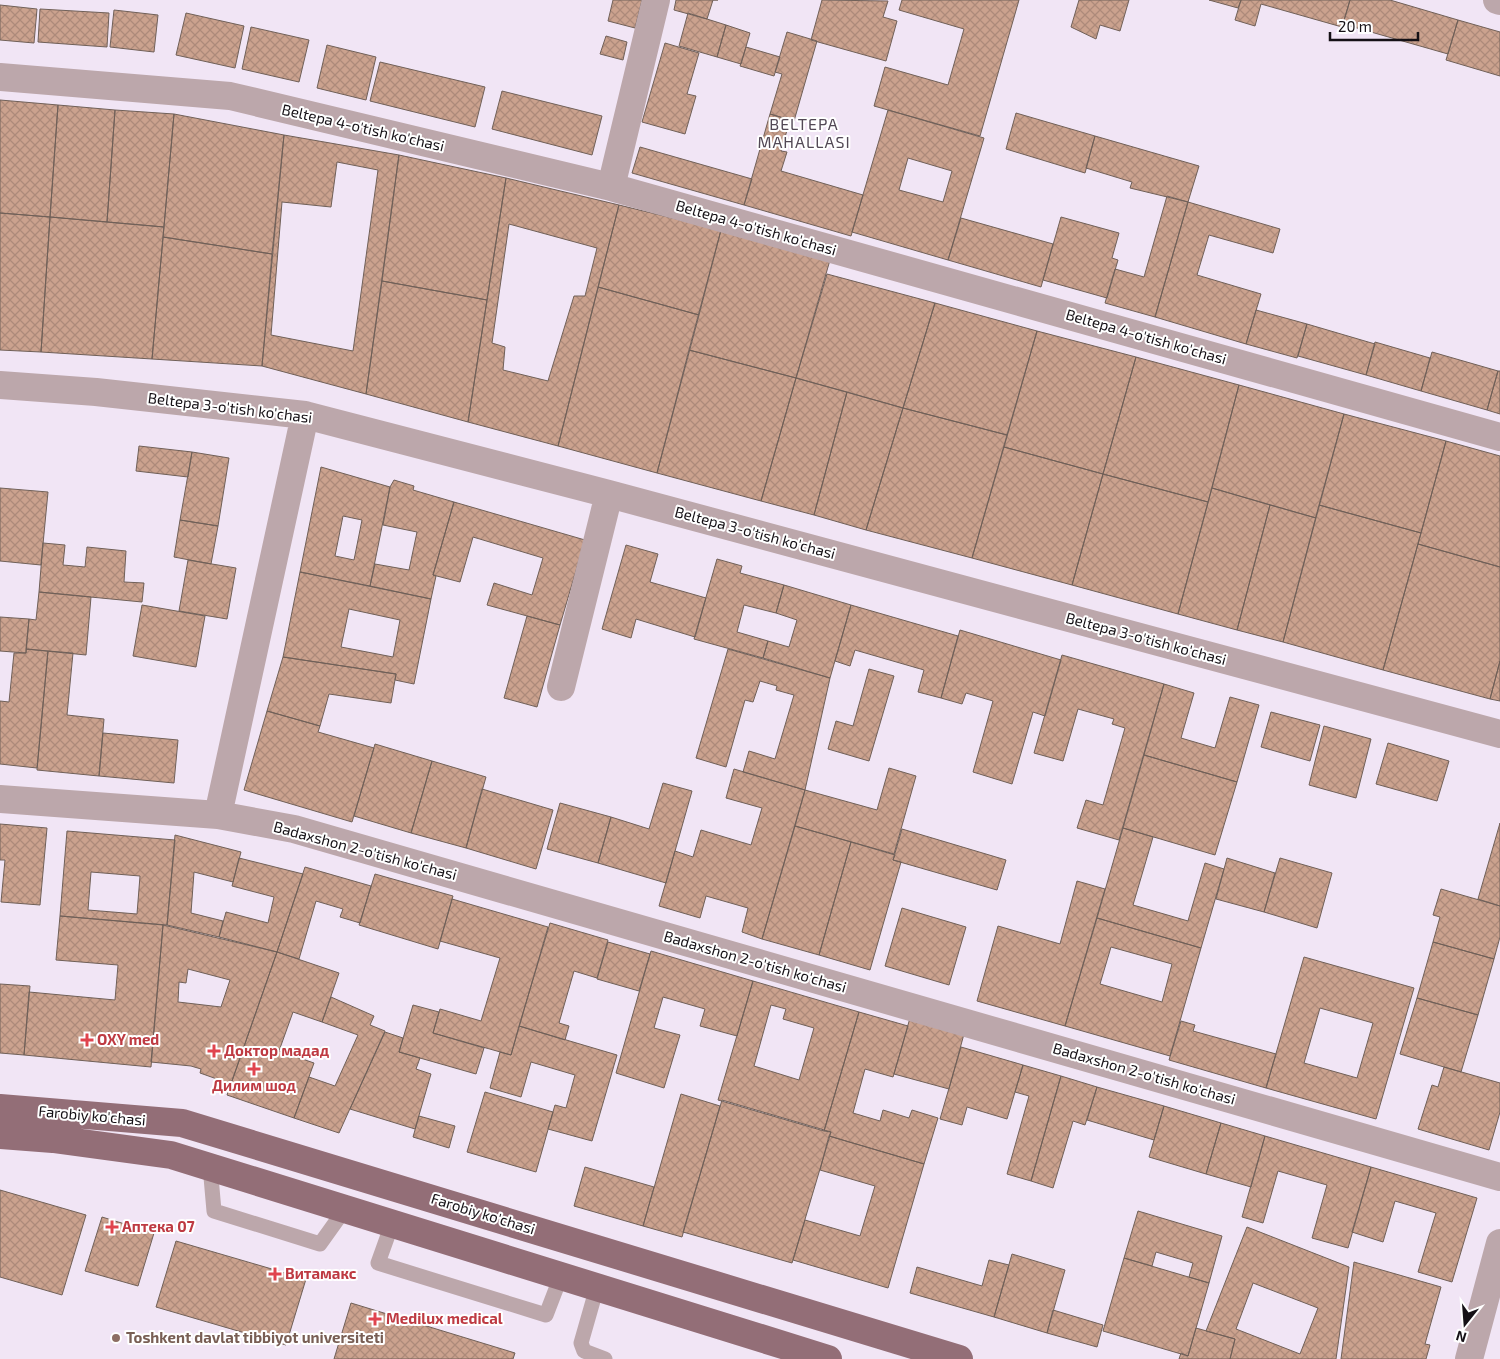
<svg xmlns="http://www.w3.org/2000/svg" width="1500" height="1359" font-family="'Exo 2',sans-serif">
	<defs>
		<pattern id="building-cross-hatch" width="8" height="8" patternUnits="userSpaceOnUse" patternTransform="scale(1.25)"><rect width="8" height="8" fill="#cba28e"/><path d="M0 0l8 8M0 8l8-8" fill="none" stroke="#ad8a7a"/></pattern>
	</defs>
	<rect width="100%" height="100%" fill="#f1e5f5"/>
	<path fill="url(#building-cross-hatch)" stroke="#706058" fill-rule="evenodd" d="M613,0h29l-7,28 -27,-7z
		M676,0h42h-5l-6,19 -33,-9z
		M822,0l66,1 -5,16 14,4 -11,40 -75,-21z
		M902,0h117l-39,136 -106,-30 11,-39 63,18 16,-56 -65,-19z
		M1079,0h50l-9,31 -20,-6 -4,14 -25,-12z
		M1209,0h32l-3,8z
		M1241,0h109l-8,27 -81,-23 -6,22 -20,-6z
		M1350,0h40l68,20 -10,34 -105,-30z
		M0,5l37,4 -3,34 -34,-3z
		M40,9l69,4 -2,34 -69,-5z
		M114,10l44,5 -4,37 -44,-5z
		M186,13l58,13 -9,42 -59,-13z
		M688,13l38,12 -9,32 -38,-11z
		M1458,20l42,12v44l-54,-16z
		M726,25l24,8 -9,31 -24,-7z
		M251,27l58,13 -10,42 -57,-13z
		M787,32l30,9 -23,80 -24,-7 12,-40 -7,-2z
		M606,36l21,6 -4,18 -23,-6z
		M665,43l34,10 -12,41 9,2 -11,38 -43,-12z
		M327,45l49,12 -10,43 -49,-12z
		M746,47l34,10 -6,19 -34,-10z
		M380,62l105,25 -10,40 -105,-26z
		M502,91l100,25 -10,39 -100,-26z
		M0,100l58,5 -8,112 -50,-4z
		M58,105l57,5 -8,112 -57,-5z
		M115,110l59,4 -10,113 -57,-5z
		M888,110l96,28 -36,122 -96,-28zM908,158l44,13 -9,31 -44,-12z
		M1016,113l79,23 -10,37 -79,-24z
		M174,114l110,21 -12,119 -109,-17z
		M770,114l20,6 -9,31 6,1 -6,19 82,24 -12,41 -107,-31z
		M284,135l115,20 -33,239 -104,-28zM337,162l41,8 -25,181 -82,-16 11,-133 49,5z
		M1095,136l104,30 -11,36 -58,-14 2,-6 -46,-14z
		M640,147l112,32 -8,26 -112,-32z
		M399,155l107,23 -19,122 -105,-19z
		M506,178l113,27 -61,241 -90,-24zM509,224l88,24 -12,48h-11l-26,85 -45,-11 2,-23 -13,-4z
		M1167,196l21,6 -33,115 -50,-14 10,-34 29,8z
		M1188,202l92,27 -7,24 -64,-18 -12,40 64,19 -15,50 -91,-27z
		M619,205l102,25 -22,85 -101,-28z
		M0,213l50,4 -9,135 -41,-2z
		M50,217l114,10 -12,132 -111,-7z
		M1061,217l58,16 -7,25 6,2 -11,38 -64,-18z
		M961,218l92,26 -12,43 -93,-27z
		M721,230l109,30 -34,118 -107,-28z
		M163,237l109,17 -10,112 -110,-7z
		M827,274l108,29 -32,105 -107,-30z
		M382,281l105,19 -19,122 -102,-28z
		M598,287l101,28 -42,158 -99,-27z
		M935,303l102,28 -30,104 -104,-27z
		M1256,310l51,14 -10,34 -51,-14z
		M1307,324l68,20 -9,31 -68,-19z
		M1037,331l99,26 -33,117 -99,-27z
		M1375,342l55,16 -9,33 -55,-16z
		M689,350l107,28 -35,123 -104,-28z
		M1432,352l66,19 -11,39 -66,-19z
		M1136,357l103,28 -31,117 -105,-28z
		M1498,371h2v43l-13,-4z
		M796,378l51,14 -33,123 -53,-14z
		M1239,385l105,29 -28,104 -104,-30z
		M847,392l56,16 -37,122 -52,-15z
		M903,408l104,27 -35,123 -106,-28z
		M1344,414l102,27 -25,92 -102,-28z
		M1446,441l54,15v111l-82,-23z
		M139,446l53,6 -4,25 -52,-6z
		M1004,447l99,27 -31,111 -100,-27z
		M192,452l37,6 -11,68 -38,-6z
		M321,467l69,20 -20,99 -70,-14zM343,516l19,4 -8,40 -19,-4z
		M1103,474l105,28 -30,112 -106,-29z
		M394,480l20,6 -1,4 41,12 -21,73 3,1 -5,23 -61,-13 5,-22 34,6 8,-38 -34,-7 7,-38z
		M0,488l48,4 -7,73 -41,-4z
		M1212,488l58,17 -33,125 -59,-16z
		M454,502l131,38 -25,85 -73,-20 7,-22 38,12 11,-37 -70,-21 -13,45 -27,-7z
		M1270,505l46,13 -33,124 -46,-12z
		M1319,505l102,28 -38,137 -100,-28z
		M180,520l38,6 -7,38 -37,-7z
		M43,543l22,2 -2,20 22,2 2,-20 39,4 -2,31 20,1 -2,19 -103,-10z
		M1418,544l82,23v94l-10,38 -107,-29z
		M626,545l32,9 -8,28 56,16 -11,39 -59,-18 -5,19 -29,-9z
		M717,559l25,7 -2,7 44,12 -8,28 -32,-8 -7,27 31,9 -5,17 -69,-19z
		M188,560l48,8 -9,51 -48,-8z
		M300,572l131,27 -17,85 -19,-4 1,-6 -113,-17zM349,609l51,11 -7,37 -52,-10z
		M784,585l67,20 -21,73 -67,-20 5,-17 21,6 8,-27 -21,-7z
		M39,592l52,5 -5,58 -60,-6 3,-30 7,1z
		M142,605l63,11 -9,51 -63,-11z
		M851,605l107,31 -17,62 -23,-6 6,-22 -69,-20 -5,16 -15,-5z
		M527,616l33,9 -23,82 -33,-9z
		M0,617l29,2 -3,34 -26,-2z
		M960,630l101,30 -16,56 -12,-4 -21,72 -39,-12 20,-71 -27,-8 -4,11 -21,-6z
		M26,649l22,2 -11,117 -37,-4v-63l9,1 5,-49h12z
		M728,649l102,29 -25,112 -62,-18 6,-21 26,8 19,-64 -18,-5 1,-4 -17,-5 -7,21 -8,-2 -19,67 -30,-9z
		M48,651l25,2 -6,62 37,4 -5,57 -62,-6z
		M1062,655l102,29 -45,156 -42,-12 9,-28 17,5 22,-77 -13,-4 2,-5 -36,-10 -15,52 -29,-8z
		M283,657l113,17 -5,29 -62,-9 -9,32 -53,-15z
		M1500,661v40l-10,-2z
		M869,669l25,7 -25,85 -41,-12 8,-28 17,5z
		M1164,684l30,9 -13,45 34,10 15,-51 29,8 -22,77 -93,-27z
		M267,711l53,15 -2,6 56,16 -22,74 -108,-32z
		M1271,712l49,13 -10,36 -49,-14z
		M1324,726l47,13 -15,59 -47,-13z
		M103,733l75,7 -4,43 -75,-7z
		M1388,743l61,18 -12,40 -61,-17z
		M375,744l57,17 -21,72 -57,-17z
		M1144,755l93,27 -22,73 -92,-27z
		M432,761l54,16 -20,71 -55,-15z
		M889,768l27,8 -22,78 -99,-28 10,-36 72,20z
		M734,769l71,21 -43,149 -20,-7 6,-24 -42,-12 -6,22 -41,-12 16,-55 18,6 8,-27 50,15 11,-37 -36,-10z
		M663,783l29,8 -26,92 -68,-20 13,-46 38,12z
		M482,789l71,21 -17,59 -70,-21z
		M560,803l51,14 -13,46 -51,-14z
		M1500,823v83l-22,-7z
		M0,824l47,4 -7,77 -39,-3 4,-42h-5z
		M795,826l56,16 -32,113 -57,-16z
		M1123,828l30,9 -20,68 55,16 17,-58 19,6 -23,79 -104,-30z
		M902,829l104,31 -9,30 -104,-30z
		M67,831l108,9 -8,85 -107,-9zM91,872l49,4 -3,38 -49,-4z
		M175,835l66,17 -8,30 -39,-10 -3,41 32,8 -4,16 -52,-12z
		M851,842l44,13 -2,5 8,2 -31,108 -51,-15z
		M239,858l64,16 -26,78 -58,-15 7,-25 42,11 6,-26 -42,-11z
		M1227,858l48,15 -11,39 -48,-13z
		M1280,858l52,15 -15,55 -53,-16z
		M305,867l66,19 -11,37 -20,-6 3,-8 -27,-8 -17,58 -22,-7z
		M375,874l78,22 -15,53 -79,-24z
		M1077,881l28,8 -40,137 -88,-25 21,-75 62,18z
		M1441,889l59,17v31l-6,22 -61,-17 7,-25 -7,-2z
		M452,899l96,28 -37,128 -78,-22 7,-24 41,12 19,-63 -60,-17z
		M902,908l64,19 -17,58 -64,-19z
		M60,916l103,9 -12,142 -127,-12 5,-63 86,8 3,-35 -62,-5z
		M1097,918l104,30 -31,108 -105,-30zM1111,947l61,17 -10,38 -62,-18z
		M550,923l58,17 -11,38 -23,-7 -15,52 10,3 -4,14 -46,-14z
		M163,925l114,27 -46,132 -31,-11 1,-4 -10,-3 -40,-4zM188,969l42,11 -9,27 -43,-5 1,-20 7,1z
		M608,942l42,12 -11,37 -42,-12z
		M1433,942l61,17 -16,56 -61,-17z
		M651,951l102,30 -16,55 -37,-10 5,-17 -42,-12 -9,31 26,7 -16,53 -48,-15z
		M277,952l62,21 -17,49 -29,-10 -14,39 35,12 -20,55 -67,-23z
		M1304,957l110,31 -38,131 -110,-31zM1320,1008l53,15 -16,55 -53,-15z
		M753,981l106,31 -35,119 -106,-31zM771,1005l15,4 -3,10 31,9 -15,52 -45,-14z
		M0,984l30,2 -6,69 -24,-2z
		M331,997l43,19 -4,9 15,6 -46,102 -45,-15 15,-41 26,9 23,-51 -36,-13z
		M1417,998l61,17 -17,57 -61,-18z
		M413,1005l26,7 -6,21 51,15 -8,26 -77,-22z
		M859,1012l49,14 -15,51 -28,-8 -12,44 27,8 3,-11 26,8 3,-8 26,8 -14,46 -95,-28 2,-4 -7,-1z
		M910,1018l54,16 -15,55 -55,-15z
		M1181,1021l14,4 -2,6 83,23 -10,34 -97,-28z
		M519,1026l98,29 -25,86 -44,-12 7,-24 11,3 9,-33 -44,-13 -10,35 -31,-9 10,-36 11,3z
		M385,1032l18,6 -4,14 21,6 -4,11 15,5 -16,55 -65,-20z
		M961,1047l62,18 -16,54 -40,-12 -5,18 -22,-6z
		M1023,1065l38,11 -30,105 -24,-7 22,-78 -14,-4z
		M1444,1067l56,16v29l-11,38 -71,-21 14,-44 6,2z
		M1061,1076l36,11 -12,38 -12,-4 -20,67 -22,-7z
		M1097,1087l67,19 -10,34 -67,-20z
		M485,1092l68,20 -17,60 -69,-20z
		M681,1094l39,12 -38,131 -39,-11z
		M722,1100l109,32 -39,131 -109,-31z
		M1164,1106l57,17 -15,51 -57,-17z
		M419,1116l36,10 -6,22 -36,-11z
		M1221,1123l44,13 -14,51 -45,-13z
		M829,1136l95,28 -36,124 -95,-28 12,-40 55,16 15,-50 -55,-16z
		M1265,1136l106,31 -23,81 -36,-10 15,-53 -49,-14 -15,52 -21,-6z
		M585,1167l69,20 -11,39 -69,-20z
		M1371,1167l106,31 -25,84 -34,-10 18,-59 -41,-12 -12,41 -31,-10z
		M0,1190l86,25 -24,80 -62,-18z
		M1138,1211l84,25 -13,47 -20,-6 4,-14 -37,-11 -4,14 -28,-8z
		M102,1217l52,16 -16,53 -53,-15z
		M1247,1227l102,40 -13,92h-106l5,-20 -29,-8zM1253,1283l65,25 -18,46 -64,-25z
		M176,1241l130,38 -20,66 -130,-38z
		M1012,1254l53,16 -18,63 -53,-16z
		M1124,1258l85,25 -21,73 -85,-25z
		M989,1260l20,5 -15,52 -84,-24 7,-26 65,19z
		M1354,1262l87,25 -16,57 5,1 -4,14h-85z
		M351,1303l164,50 -2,6h-179z
		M1053,1310l50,15 -6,22 -50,-14z
		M1196,1328l39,11 -5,20h-51l2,-6 7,3z"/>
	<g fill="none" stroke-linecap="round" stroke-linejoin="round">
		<path stroke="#bca7ab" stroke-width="15" d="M207,1167l4,10 3,34 106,33 25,-35
			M392,1224l-14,39 168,52 15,-39
			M597,1287l-16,56 3,8 21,8"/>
		<path stroke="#bca7ab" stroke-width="28" d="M1497,0l3,1
			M0,77l230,19 381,91 889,250
			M611,187l45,-187
			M0,385l96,7 209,23 304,79 891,240
			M561,687l48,-193
			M0,799l218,16 76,14 1206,348
			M218,815l87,-400
			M1469,1359l31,-116"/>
		<path stroke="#936e77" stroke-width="28" d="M0,1108l182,15 777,236
			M0,1135l53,4 118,16 657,204"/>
	</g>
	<g fill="#e0444e" stroke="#fff" stroke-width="2">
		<path d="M84.5 1032.5h5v5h5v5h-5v5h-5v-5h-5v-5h5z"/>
		<path d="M211.5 1043.5h5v5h5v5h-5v5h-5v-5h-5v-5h5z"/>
		<path d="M251.5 1061.5h5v5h5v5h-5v5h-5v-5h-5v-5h5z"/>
		<path d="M109.5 1219.5h5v5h5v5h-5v5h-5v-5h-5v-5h5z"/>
		<path d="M272.5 1266.5h5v5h5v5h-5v5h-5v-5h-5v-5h5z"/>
		<path d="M372.5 1311.5h5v5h5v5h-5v5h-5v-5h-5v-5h5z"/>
	</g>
	<circle fill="#8d6e63" stroke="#fff" stroke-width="2" cx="116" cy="1338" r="5"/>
	<g text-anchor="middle" stroke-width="4" stroke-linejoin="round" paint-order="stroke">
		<g font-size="15" fill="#151116" stroke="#fff">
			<text transform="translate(363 128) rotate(13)" y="5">Beltepa 4-o'tish ko'chasi</text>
			<text transform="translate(756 228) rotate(16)" y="5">Beltepa 4-o'tish ko'chasi</text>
			<text transform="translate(1146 337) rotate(16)" y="5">Beltepa 4-o'tish ko'chasi</text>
			<text transform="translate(230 408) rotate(7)" y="5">Beltepa 3-o'tish ko'chasi</text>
			<text transform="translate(755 533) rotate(15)" y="5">Beltepa 3-o'tish ko'chasi</text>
			<text transform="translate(1146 639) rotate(15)" y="5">Beltepa 3-o'tish ko'chasi</text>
			<text transform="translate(365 851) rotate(15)" y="5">Badaxshon 2-o'tish ko'chasi</text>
			<text transform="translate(755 962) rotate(16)" y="5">Badaxshon 2-o'tish ko'chasi</text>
			<text transform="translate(1144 1074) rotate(16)" y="5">Badaxshon 2-o'tish ko'chasi</text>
			<text transform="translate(92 1116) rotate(5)" y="5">Farobiy ko'chasi</text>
			<text transform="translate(483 1214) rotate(17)" y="5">Farobiy ko'chasi</text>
		</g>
		<g font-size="15" font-weight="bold" fill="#be3a42" stroke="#fff" text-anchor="start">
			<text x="97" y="1045">OXY med</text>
			<text x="224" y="1056">Доктор мадад</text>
			<text x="254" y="1091" text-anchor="middle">Дилим шод</text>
			<text x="122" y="1232">Аптека 07</text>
			<text x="285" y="1279">Витамакс</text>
			<text x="386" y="1324">Medilux medical</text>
		</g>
		<g font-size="15" font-weight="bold" fill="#785e54" stroke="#fff" text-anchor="start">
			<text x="126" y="1343">Toshkent davlat tibbiyot universiteti</text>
		</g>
		<g font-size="16" letter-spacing="1" fill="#524855" stroke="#fff">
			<text x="804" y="130">BELTEPA<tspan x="804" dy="18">MAHALLASI</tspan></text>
		</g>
	</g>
	<g transform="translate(1465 1324) rotate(197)" stroke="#ffffff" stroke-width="4" paint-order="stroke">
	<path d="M0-4L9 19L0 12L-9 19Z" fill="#151116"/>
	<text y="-8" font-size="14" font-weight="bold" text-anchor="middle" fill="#151116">N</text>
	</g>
	<path d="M1330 32v8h88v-8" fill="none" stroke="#151116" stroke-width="2.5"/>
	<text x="1338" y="32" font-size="15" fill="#151116" stroke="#ffffff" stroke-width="4" paint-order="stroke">20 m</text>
</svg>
